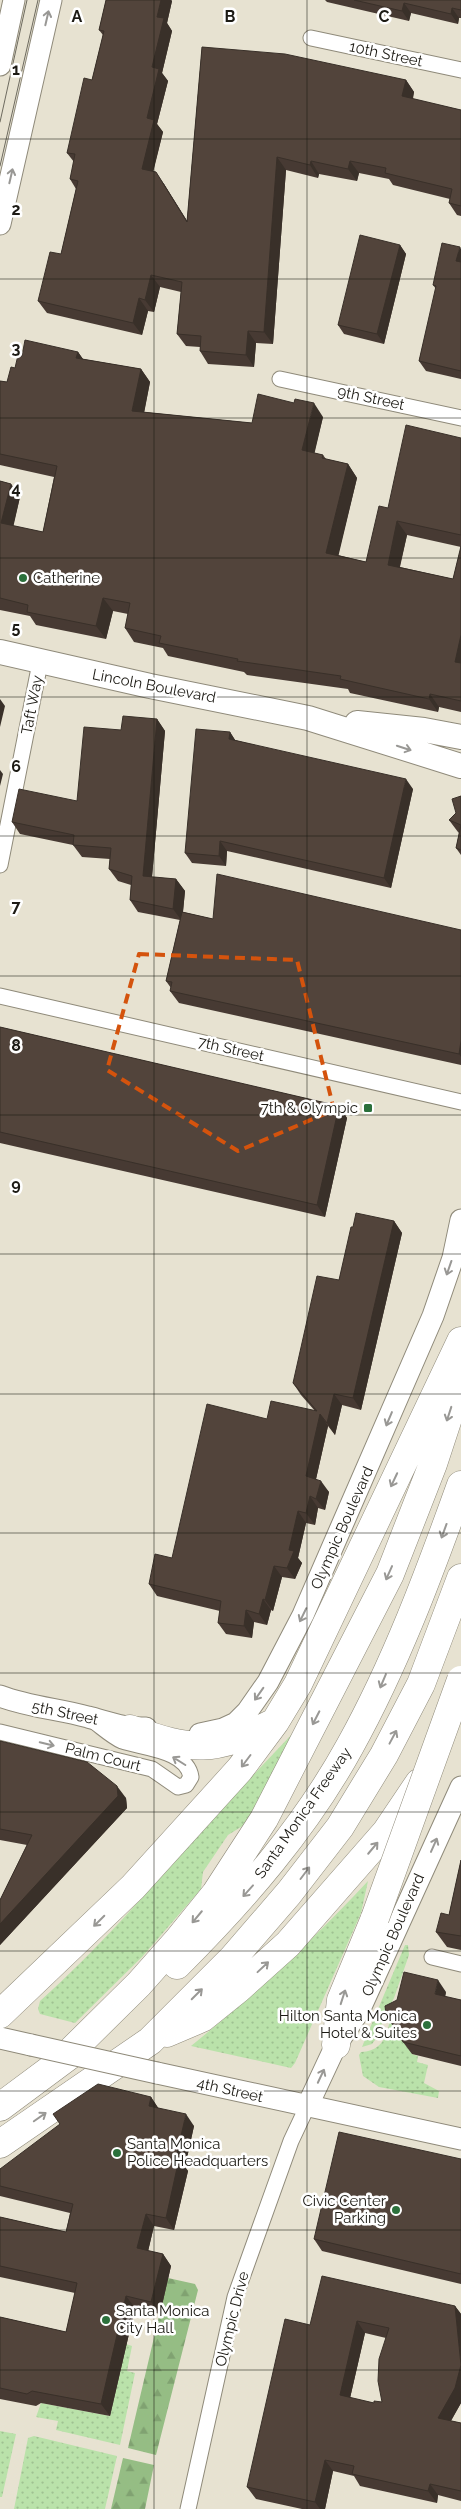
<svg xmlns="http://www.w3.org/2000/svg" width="461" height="2509" font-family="Raleway,sans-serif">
	<defs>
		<pattern id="grass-dots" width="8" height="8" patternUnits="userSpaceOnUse" patternTransform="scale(1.25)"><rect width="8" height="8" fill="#bae2aa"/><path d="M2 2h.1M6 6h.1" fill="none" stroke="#9fc191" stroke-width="1.8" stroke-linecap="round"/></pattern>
		<pattern id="forest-firs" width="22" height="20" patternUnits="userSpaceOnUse" patternTransform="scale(1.25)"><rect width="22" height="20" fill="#95bd84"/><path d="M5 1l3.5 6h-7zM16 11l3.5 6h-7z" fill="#80a271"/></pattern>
	</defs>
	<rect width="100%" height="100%" fill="#e7e2d1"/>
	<path fill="url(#grass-dots)" d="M294,1732l-45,90 -21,13 -25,37 -2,17 -59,68 -67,66 -35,-9 -2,-5 2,-8c58,-52 104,-105 155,-163 32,-36 66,-71 99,-106z
		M368,1881l-7,32 -66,150 -4,5 -100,-22c64,-52 120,-104 177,-165z
		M405,1945h3l1,10 -15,43 -11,20 -4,17 -7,9 -10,3z
		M390,2019l22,35 6,2 -1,6 11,3 -4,18 15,8 -1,7 -59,-11 -16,-11 -4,-21 2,-3c20,-1 26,-14 29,-33z
		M126,2344l6,2 -5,25 8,2 -15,72 -64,-15 2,-9 -22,-4 5,-14 69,13z
		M0,2431l16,3 -14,63h-2z
		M34,2436l83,20 -12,53h-91l14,-71z"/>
	<path fill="url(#forest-firs)" d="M168,2278l27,6 3,6 -42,165 -28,-7z
		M123,2458l31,7 -9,44h-34z"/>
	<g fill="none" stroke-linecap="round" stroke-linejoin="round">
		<defs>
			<path id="street" d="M311,38l150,32
				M280,379l181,39
				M0,865l40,-202
				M0,996l461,106
				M0,1732l152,37 26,18 8,-2 5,-8c-4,-27 -48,-29 -69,-36 -9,-4 -18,-12 -26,-18
				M432,1957l29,7
				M188,2509l47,-212 56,-156 16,-34"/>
			<path id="secondary" d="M0,65l14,-65
				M0,224l51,-224
				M0,1696c29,11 59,13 88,21 20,5 37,12 58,11
				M200,1734l23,-5 13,-6 11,-11 21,-30 35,-67 130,-299 20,-58 8,-38
				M0,2038l31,7
				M157,2073l304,66
				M307,2107l29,-62 23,-34 102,-224"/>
			<path id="primary" d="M0,652l150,34 158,32 153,48
				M357,723l67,7 37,7"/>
			<path id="highway" d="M130,1729c63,23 84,23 143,-6
				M177,1965c66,-66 128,-137 173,-219 46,-83 79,-172 111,-261
				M0,2014l133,-127 107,-118 35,-47 23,-38 163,-343
				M167,2033l35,-15 36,-29 50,-45 98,-112 33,-49
				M336,2045l5,-45 34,-82
				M59,2063l80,-79 39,-44 38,-47 48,-74 126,-245 43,-110 19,-58 9,-39
				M0,2107l74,-55
				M0,2144l150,-103 83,-83 56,-65 51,-66 44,-72 37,-71 40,-106"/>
		</defs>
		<use href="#street" stroke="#8f8a7a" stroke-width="17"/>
		<use href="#secondary" stroke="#8f8a7a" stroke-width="23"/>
		<use href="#primary" stroke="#8f8a7a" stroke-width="26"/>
		<use href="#highway" stroke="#8f8a7a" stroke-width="29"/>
		<use href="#street" stroke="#fff" stroke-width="15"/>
		<use href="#secondary" stroke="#fff" stroke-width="21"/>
		<use href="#primary" stroke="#fff" stroke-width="24"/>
		<use href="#highway" stroke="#fff" stroke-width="28"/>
		<path stroke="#6d6a5f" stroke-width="1" d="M0,122l27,-122
			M0,166l38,-166"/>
		<defs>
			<path id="secondary-bridge" d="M31,2045l126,28"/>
			<path id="highway-bridge" d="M375,1918l86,-238"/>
		</defs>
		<use href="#secondary-bridge" stroke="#8f8a7a" stroke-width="23" stroke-linecap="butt"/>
		<use href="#highway-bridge" stroke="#8f8a7a" stroke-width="29" stroke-linecap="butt"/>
		<use href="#secondary-bridge" stroke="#fff" stroke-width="21"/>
		<use href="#highway-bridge" stroke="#fff" stroke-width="28"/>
	</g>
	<path fill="#473a33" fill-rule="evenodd" d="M106,0h65l1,1 -5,22 5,8 -10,42 6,8 -11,43 6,8 -10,39 11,13 23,37 15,-174 204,33 8,12 -1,7 48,11v106l-4,-1 -8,-12 1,-4 -57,-14 -4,-6 -30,-6 -2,8 -38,-7 -1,4 -32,-8 -13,174 -17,-1 -2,24 -46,-3 -8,-13v-4l-14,-1 -9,-12 4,-42 -21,-5 -6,25 -6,-1 -6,24 -95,-22 -9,-12 23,-47 15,-65 -6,-10 4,-17 -7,-9 25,-73 11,-45 -4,-5z
		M325,0h136v18h-2l-1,6 -47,-11 -2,8 -82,-19z
		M400,245l6,9 -22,90 -40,-10 -6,-9z
		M461,249v130l-35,-8 -7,-10 17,-72 -3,-4z
		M78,352l5,7 58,10 9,13 -6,30 108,11 71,-6 -9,36 9,2 3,4 22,5 9,14 -19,77 28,7 22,-54 73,-70v274l-22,-5 -1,5 -88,-19 -2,-4 -101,-14 -3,-3 -76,-16 -5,-8 -29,-6 -9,-14 3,-14 -15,-3 -7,28 -70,-14 -6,-9 -30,-6v-129l11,3 9,13 -7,29 30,6 11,-55 -54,-12v-84l7,1 15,-26zM407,535l54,12 -8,32 -53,-12z
		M157,719l8,12 -13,146 24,2 9,12 -2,21 30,7 248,11v135l-282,-62 -9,-12 1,-3 -5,-7 14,-61 -42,-8 -8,-12 1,-15 -13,-4 -9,-12 1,-10 -28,-2 -9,-12 -53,-11 -8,-12 65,-21 44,-71z
		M230,732l5,8 178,49 -22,99 -164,-37 -1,15 -34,-3 -7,-10z
		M461,796v59l-5,-7 3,-15 -1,-1 -9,-12 7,-7z
		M0,1027l339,79 8,12 -22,99 -325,-74z
		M394,1221l8,12 -41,177 -19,-5 -7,30 -7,-9 -12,53 13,13 -4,18 -7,-2 -3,17 -9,-2 -8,35 4,5 -7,16 -13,-2 -9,34 -2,-1 -4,15 -13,-3 -2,16 -26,-4 -8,-11 2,-12 -63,-15 -8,-12 23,-26 95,-139 48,-8 -14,-16 -8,-12 46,-103 14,-53z
		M0,1741l126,57 1,10 -127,137v-45l27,-55 -27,-5z
		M461,1860v90l-14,-3 -11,-15 13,-17z
		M446,1992l-1,5 16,3v66l-49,-12 -9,-12z
		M151,2097l7,11 36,18 -9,41 3,4 -14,59 -20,-4 -6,25 15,3 8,12 -11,48 -25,-6 -25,108 -69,-13 -5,3 -36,-7v-82l66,15 9,-39 -75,-16v-60l66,15 4,-19 -70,-17v-27z
		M461,2159v125l-139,-33 -8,-12z
		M455,2306l6,8v89l-10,18 10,2v78l-23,-6 -1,8 -77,-17 -6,-10 -21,-5 -8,38h-23l-46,-10 -9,-12 63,-162zM365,2333l21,5 -4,64 -8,1 -24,-5z"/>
	<path fill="#393029" d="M161,0h10l1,1 -5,22 5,8 -10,42 6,8 -11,43 6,8 -12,49 -9,-12 15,-152z
		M404,3l7,10 -2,8 -7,-10z
		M452,8l7,10 -1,6 -7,-10z
		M406,80l8,12 -4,17 -8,-13z
		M277,157l9,13 -13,174 -9,-12z
		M311,161l8,13 -1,4 -8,-13z
		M350,161l9,12 -2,8 -9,-12z
		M156,172l8,12 32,51 -9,-13z
		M400,245l6,9 -22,90 -7,-10z
		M460,247l1,2v18l-5,-6z
		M151,275l9,12 -6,25 -9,-12z
		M139,298l9,13 -6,24 -9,-12z
		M248,331l8,12 -2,24 -8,-12z
		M78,352l9,13 -11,-7z
		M141,369l9,13 -8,42 -10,-13z
		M314,403l9,14 -11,47 -10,-14z
		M348,464l9,14 -21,88 -10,-13z
		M11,484l9,13 -9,40 -10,-14z
		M397,521l10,14 -10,43 -9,-13z
		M103,598l10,13 -7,28 -10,-13z
		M461,635v36l-6,-9z
		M430,694l9,13 -1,5 -9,-13z
		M0,699l5,7 -5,21z
		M157,719l8,12 -14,157 -8,-12z
		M230,732l7,11 -8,-4z
		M0,770l3,4 -3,12z
		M406,779l7,10 -22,99 -7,-10z
		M220,841l7,10 -1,15 -7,-10z
		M176,879l9,12 -3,30 -9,-12z
		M461,1041v16l-2,-3z
		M339,1106l8,12 -22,99 -8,-12z
		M394,1221l8,12 -41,177 -8,-12z
		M334,1394l8,11 -7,30 -8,-12z
		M320,1414l8,12 -14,62 -8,-12z
		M321,1481l8,11 -4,18 -9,-11z
		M310,1496l8,12 -3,17 -9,-12z
		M298,1511l8,12 -8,35 4,5 -7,16 -8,-11 2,-18z
		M274,1566l8,11 -9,34 -8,-11z
		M263,1599l8,11 -4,15 -8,-11z
		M246,1610l8,12 -2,16 -8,-12z
		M117,1786l9,12 1,10 -127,137v-21z
		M438,1980l8,12 -3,14 -8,-12z
		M151,2097l8,12 -10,-3z
		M186,2114l8,12 -9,41 3,4 -14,59 -8,-12 10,-60z
		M146,2214l8,12 -8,34 -9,-12z
		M163,2254l8,12 -11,48 -9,-12z
		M126,2296l9,12 -25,108 -9,-12z
		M455,2306l6,8v50z
		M357,2321l8,12 -17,74 -8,-12z
		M461,2365v38l-15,26 -8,-11z
		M325,2460l8,11 -8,38h-5l-5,-7z
		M430,2484l8,11 -1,8 -9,-12z"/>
	<path fill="#52443b" stroke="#393029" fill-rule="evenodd" d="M106,0h55l-4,17 7,1 -12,49 7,2 -12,49 7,2 -12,49 14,3 31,50 15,-175 83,7 121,26 -4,16 59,14v96l-12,-3 3,-14 -67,-16 1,-5 -36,-7 -2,8 -37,-8 -1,4 -33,-8 -13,175 -16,-1 -2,24 -46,-4 1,-15 -24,-2 5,-52 -31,-7 -6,25 -6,-2 -6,25 -95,-22 12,-49 11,2 17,-73 -8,-2 5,-25 -8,-1 17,-75 8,2 12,-49 -5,-1z
		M354,0h107v10l-9,-2 -1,6 -47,-11 -2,8z
		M360,235l40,10 -23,89 -39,-9z
		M442,243l18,4 -4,14 5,1v109l-42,-10 17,-75 -3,-1z
		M25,340l53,12 -2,6 65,11 -9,42 120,12 6,-29 36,9 1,-4 19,4 -12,47 21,5 -1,3 26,6 -22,89 40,9 13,-56 9,2 18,-83 55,13v97l-64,-14 -9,44 65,14 8,-33v89l-6,27 6,1v38l-31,-7 -1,5 -89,-20 1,-3 -104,-15 1,-2 -79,-16 2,-7 -36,-8 5,-25 -27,-5 -7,28 -69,-14 1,-7 -28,-7v-117l11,3 -10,39 42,9 14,-66 -57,-12v-73l7,1 4,-15 4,1 3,-13 4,1z
		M123,716l34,3 -14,157 33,3 -3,30 -43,-9 2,-24 -23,-7 2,-21 -38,-3 1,-10 -62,-13 7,-33 58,12 7,-74 37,3z
		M196,729l34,3 -1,7 177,40 -22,99 -164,-37 -1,15 -34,-3z
		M461,796v29l-12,-5 7,-7 -4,-14z
		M461,825v25l-5,-2z
		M217,874l244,56v111l-2,13 -289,-63 2,-9 -6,-1 16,-69 31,7z
		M0,1027l339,79 -22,99 -317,-73z
		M356,1213l38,8 -41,177 -19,-4 -7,29 -7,-9 -14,62 15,5 -5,18 -6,-3 -4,17 -8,-2 -9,39 5,1 -7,17 -13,-2 -9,34 -2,-1 -4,15 -13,-4 -2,16 -26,-3 3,-22 -72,-17 6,-30 17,4 35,-154 60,15 4,-18 46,10 -24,-28 24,-107 22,4 12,-53h2z
		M0,1741l87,21 30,24 1,10 -118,128v-24l32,-65 -32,-6z
		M461,1860v76l-25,-4 5,-19 8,2z
		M404,1972l34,8 -3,14 26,6v56l-58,-14 -17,-28 -1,-8 12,-6z
		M98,2084l53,13 -2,9 37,8 -10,44 3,1 -13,59 -20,-4 -9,34 26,6 -12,48 -25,-6 -25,108 -69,-13 -5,3 -27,-6v-71l66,15 11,-49 -77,-17v-49l66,15 7,-28 -73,-18v-17l60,-45 -7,-10z
		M339,2132l122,27v115l-147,-35z
		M322,2276l133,30 6,59 -6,23 -17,30 23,5v68l-31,-7 -2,7 -76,-17 2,-8 -29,-6 -10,42 -68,-15 38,-168 25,6zM357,2321l32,7 -10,31 -1,22 4,21 -8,-1v2l-34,-8z"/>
	<defs><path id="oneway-shaft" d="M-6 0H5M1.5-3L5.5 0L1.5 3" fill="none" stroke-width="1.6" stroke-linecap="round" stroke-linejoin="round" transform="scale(1.25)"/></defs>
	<g stroke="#999895">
		<use href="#oneway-shaft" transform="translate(47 18) rotate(-77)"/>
		<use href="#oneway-shaft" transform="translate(11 176) rotate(-77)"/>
		<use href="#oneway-shaft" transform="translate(404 748) rotate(18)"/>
		<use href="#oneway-shaft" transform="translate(449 1268) rotate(109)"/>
		<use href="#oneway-shaft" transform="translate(449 1414) rotate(108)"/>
		<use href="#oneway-shaft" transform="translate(389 1419) rotate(113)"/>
		<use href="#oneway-shaft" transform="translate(394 1480) rotate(115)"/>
		<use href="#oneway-shaft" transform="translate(444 1531) rotate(110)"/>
		<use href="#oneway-shaft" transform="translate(389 1573) rotate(114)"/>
		<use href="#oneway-shaft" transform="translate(303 1615) rotate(116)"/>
		<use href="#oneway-shaft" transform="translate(383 1681) rotate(113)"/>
		<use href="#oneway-shaft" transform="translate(259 1694) rotate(125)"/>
		<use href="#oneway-shaft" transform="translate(316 1718) rotate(117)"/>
		<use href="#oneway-shaft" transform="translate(393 1737) rotate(-62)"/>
		<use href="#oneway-shaft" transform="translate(47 1744) rotate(14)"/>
		<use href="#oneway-shaft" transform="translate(179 1761) rotate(-148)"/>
		<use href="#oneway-shaft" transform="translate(246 1761) rotate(127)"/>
		<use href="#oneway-shaft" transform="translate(434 1845) rotate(-66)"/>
		<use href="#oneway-shaft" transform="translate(373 1848) rotate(-50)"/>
		<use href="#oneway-shaft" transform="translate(305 1873) rotate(-53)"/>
		<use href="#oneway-shaft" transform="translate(248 1891) rotate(132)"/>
		<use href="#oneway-shaft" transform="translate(197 1917) rotate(130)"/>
		<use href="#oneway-shaft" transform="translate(99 1921) rotate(135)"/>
		<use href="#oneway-shaft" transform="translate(263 1967) rotate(-43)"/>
		<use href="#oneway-shaft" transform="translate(197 1994) rotate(-45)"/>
		<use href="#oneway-shaft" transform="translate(343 1997) rotate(-72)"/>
		<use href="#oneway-shaft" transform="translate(321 2076) rotate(-65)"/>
		<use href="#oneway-shaft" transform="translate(40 2117) rotate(-35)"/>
	</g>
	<path fill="none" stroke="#d4530d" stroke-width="4" stroke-dasharray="10 6" stroke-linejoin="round" d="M139,954l158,6 37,150 -96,41 -131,-81z"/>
	<path fill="none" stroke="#1c1a14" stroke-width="1" stroke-opacity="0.55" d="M154,0v2509M307,0v2509M0,139h461M0,279h461M0,418h461M0,558h461M0,697h461M0,836h461M0,976h461M0,1115h461M0,1254h461M0,1394h461M0,1533h461M0,1673h461M0,1812h461M0,1951h461M0,2091h461M0,2230h461M0,2370h461"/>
	<g fill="#2b703b" stroke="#fff" stroke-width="2">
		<circle cx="23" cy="578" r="5"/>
		<rect x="363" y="1103" width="10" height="10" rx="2.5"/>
		<circle cx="427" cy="2025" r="5"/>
		<circle cx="117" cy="2153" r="5"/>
		<circle cx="396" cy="2210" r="5"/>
		<circle cx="106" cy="2320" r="5"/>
	</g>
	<g text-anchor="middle" stroke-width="5" stroke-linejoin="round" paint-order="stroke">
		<g font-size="15" fill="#1c1a14" stroke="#fff">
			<text transform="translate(386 54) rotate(12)" y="5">10th Street</text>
			<text transform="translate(371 398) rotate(12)" y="5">9th Street</text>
			<text transform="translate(154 686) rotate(11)" y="5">Lincoln Boulevard</text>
			<text transform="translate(32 705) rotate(-79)" y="5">Taft Way</text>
			<text transform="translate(231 1049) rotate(13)" y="5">7th Street</text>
			<text transform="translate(342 1528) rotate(-66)" y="5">Olympic Boulevard</text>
			<text transform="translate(65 1713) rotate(12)" y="5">5th Street</text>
			<text transform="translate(103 1757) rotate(14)" y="5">Palm Court</text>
			<text transform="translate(303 1813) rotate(-55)" y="5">Santa Monica Freeway</text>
			<text transform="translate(393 1935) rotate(-66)" y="5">Olympic Boulevard</text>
			<text transform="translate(230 2090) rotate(13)" y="5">4th Street</text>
			<text transform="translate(232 2319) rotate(-76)" y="5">Olympic Drive</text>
		</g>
		<g font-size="15" fill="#1c1a14" stroke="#fff" text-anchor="start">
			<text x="33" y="583">Catherine</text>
			<text x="358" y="1113" text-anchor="end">7th &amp; Olympic</text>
			<text x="417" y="2021" text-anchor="end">Hilton Santa Monica<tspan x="417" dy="17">Hotel &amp; Suites</tspan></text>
			<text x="127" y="2149">Santa Monica<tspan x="127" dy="17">Police Headquarters</tspan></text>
			<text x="386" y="2206" text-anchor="end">Civic Center<tspan x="386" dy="17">Parking</tspan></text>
			<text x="116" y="2316">Santa Monica<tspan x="116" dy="17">City Hall</tspan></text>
		</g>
	</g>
	<g font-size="16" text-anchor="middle" font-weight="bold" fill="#1c1a14" stroke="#fff" stroke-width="5" stroke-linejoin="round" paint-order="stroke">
		<text x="77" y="22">A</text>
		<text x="230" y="22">B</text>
		<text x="384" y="22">C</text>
		<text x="16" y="75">1</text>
		<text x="16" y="215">2</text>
		<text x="16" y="354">3</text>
		<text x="16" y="494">4</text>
		<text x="16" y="633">5</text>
		<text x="16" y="772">6</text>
		<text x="16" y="912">7</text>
		<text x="16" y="1051">8</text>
		<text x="16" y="1190">9</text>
	</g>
</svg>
